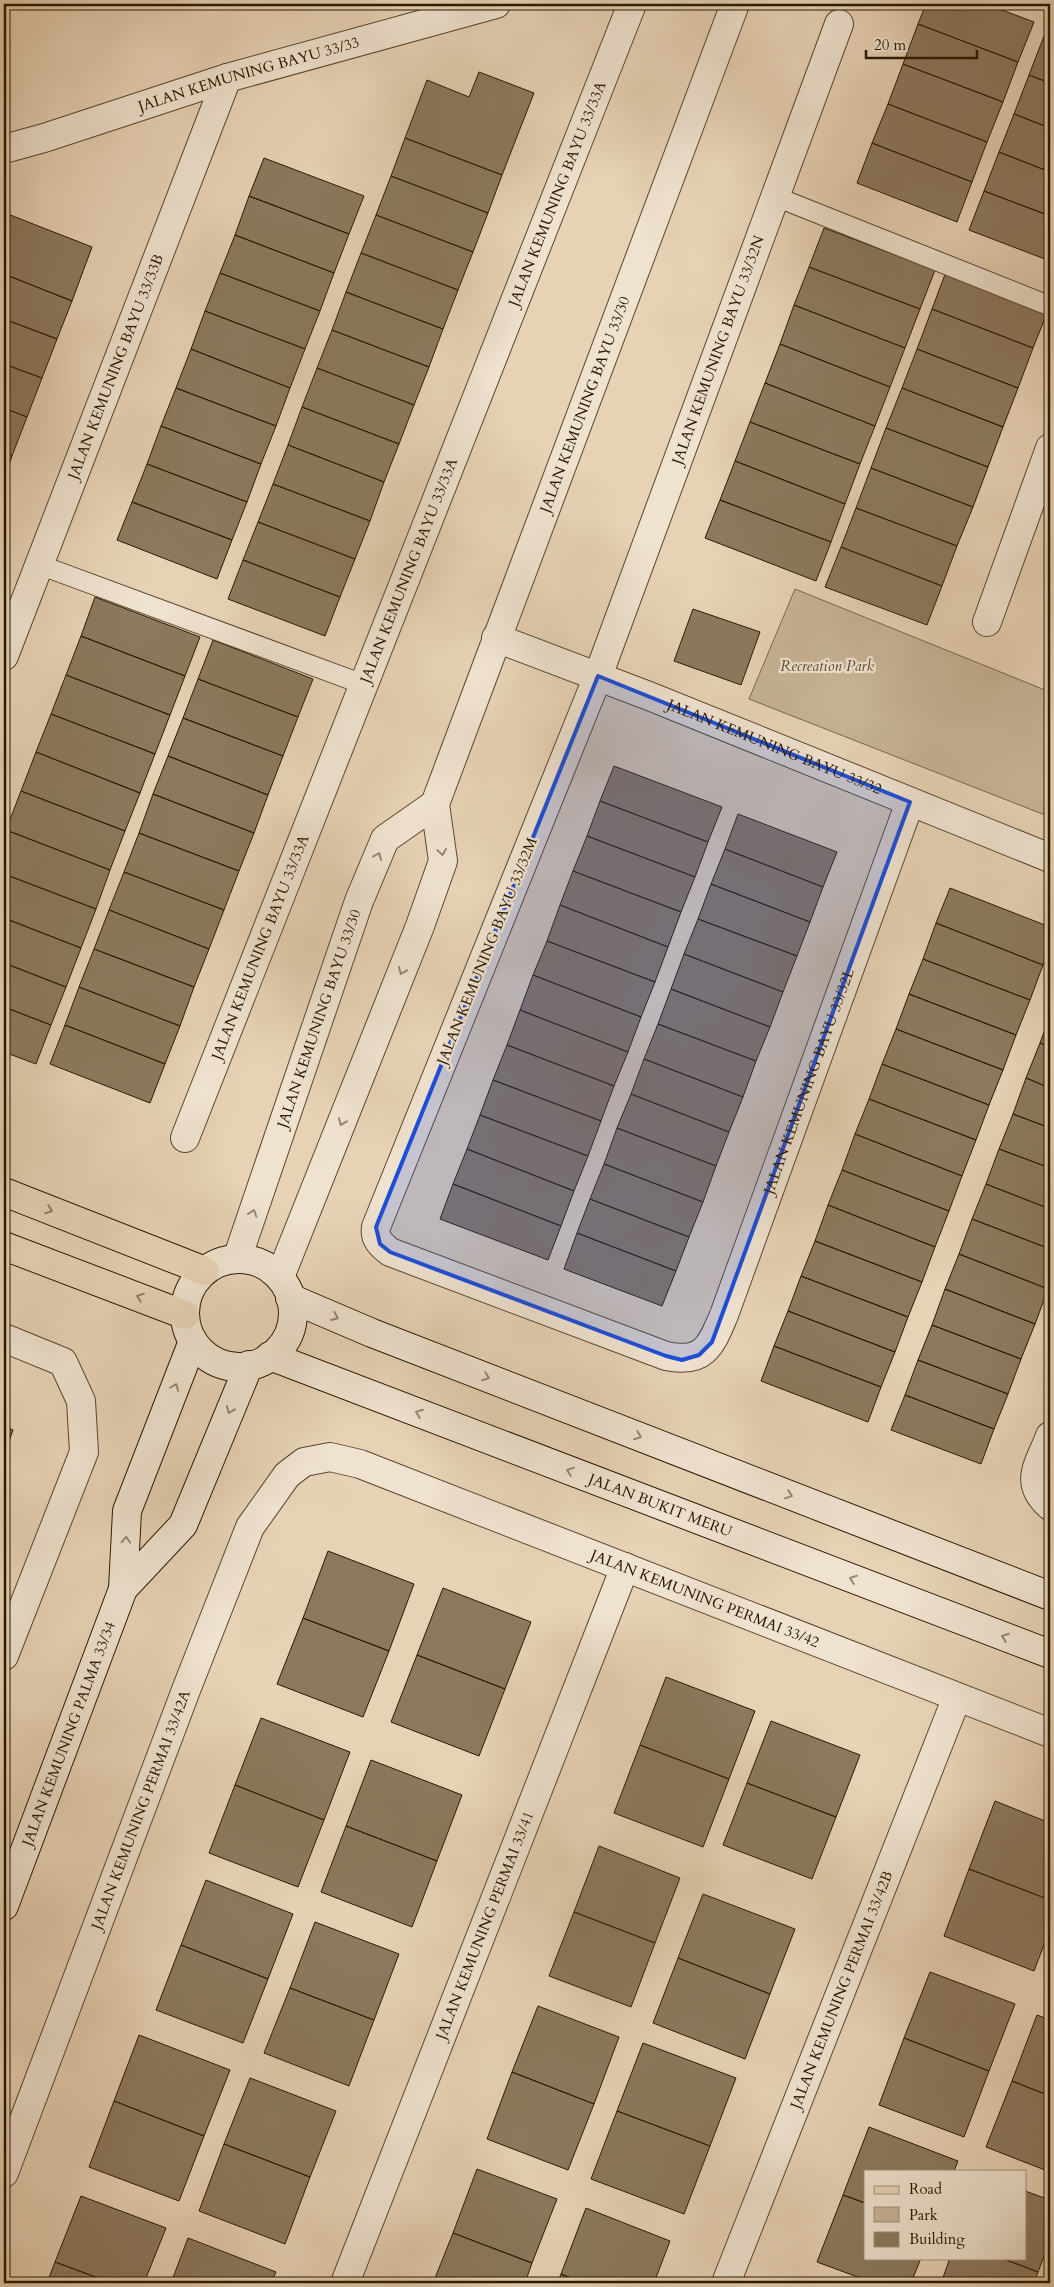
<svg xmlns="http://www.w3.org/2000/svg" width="1054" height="2287" font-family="Cardo,serif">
	<rect width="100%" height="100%" fill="#e7d2b5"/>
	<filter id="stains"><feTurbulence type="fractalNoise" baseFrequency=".004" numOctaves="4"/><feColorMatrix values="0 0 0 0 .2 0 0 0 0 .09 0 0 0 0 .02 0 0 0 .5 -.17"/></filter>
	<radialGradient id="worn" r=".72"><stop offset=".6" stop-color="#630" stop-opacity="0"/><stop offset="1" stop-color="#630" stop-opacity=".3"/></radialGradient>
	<path fill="#c7b396" stroke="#78664c" d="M795,589l255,103v125l-301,-118z"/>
	<path fill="#8c795f" stroke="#291901" d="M926,4h60l48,18 -16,40 -100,-38z
		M918,24l100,38 -15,40 -100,-38z
		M1044,36l6,2v45l-21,-8z
		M903,64l100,38 -16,40 -99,-38z
		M479,72l55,21 -32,82 -97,-37 22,-58 42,17z
		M1029,75l21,8v45l-36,-14z
		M888,104l99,38 -15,40 -100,-39z
		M1014,114l36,14v44l-51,-20z
		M405,138l97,37 -14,38 -97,-37z
		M872,143l100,39 -15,40 -100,-39z
		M999,152l51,20v44l-66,-25z
		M264,158l100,38 -15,38 -100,-38z
		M391,176l97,37 -15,39 -97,-37z
		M984,191l66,25v45l-81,-31z
		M249,196l100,38 -15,39 -99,-38z
		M5,213l87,34 -20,54 -68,-27z
		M376,215l97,37 -15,38 -97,-37z
		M824,228l111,42 -15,39 -111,-42z
		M235,235l99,38 -14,38 -100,-38z
		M361,253l97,37 -15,39 -97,-37z
		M809,267l111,42 -15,39 -111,-43z
		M947,269l102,39 -16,40 -101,-39z
		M220,273l100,38 -15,38 -100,-38z
		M4,274l68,27 -15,38 -53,-20z
		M346,292l97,37 -14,38 -97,-37z
		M794,305l111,43 -15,39 -110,-43z
		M932,309l101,39 -15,40 -101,-39z
		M205,311l100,38 -15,39 -99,-39z
		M4,319l53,20 -15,39 -38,-14z
		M332,330l97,37 -15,38 -97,-37z
		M780,344l110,43 -15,39 -110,-43z
		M191,349l99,39 -14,38 -100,-38z
		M917,349l101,39 -15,39 -101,-39z
		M4,364l38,14 -15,39 -23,-9z
		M317,368l97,37 -15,39 -97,-37z
		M765,383l110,43 -15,38 -110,-42z
		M176,388l100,38 -15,38 -100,-38z
		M902,388l101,39 -15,40 -102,-39z
		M302,407l97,37 -15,38 -96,-37z
		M4,408l23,9 -15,39 -8,-4z
		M750,422l110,42 -15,40 -110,-43z
		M161,426l100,38 -14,38 -100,-38z
		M886,428l102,39 -15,40 -102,-39z
		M288,445l96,37 -14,39 -97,-37z
		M4,452l8,4 -8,22z
		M735,461l110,43 -14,38 -111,-42z
		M147,464l100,38 -15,38 -100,-38z
		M871,468l102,39 -16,39 -101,-38z
		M273,484l97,37 -15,38 -97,-37z
		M720,500l111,42 -15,39 -111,-43z
		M132,502l100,38 -15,39 -100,-39z
		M856,508l101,38 -15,40 -101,-39z
		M258,522l97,37 -15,38 -97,-37z
		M841,547l101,39 -15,39 -102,-38z
		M243,560l97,37 -15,39 -97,-37z
		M95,597l105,40 -15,39 -104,-40z
		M693,609l67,23 -19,53 -67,-24z
		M81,636l104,40 -15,39 -104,-40z
		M213,640l100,39 -15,38 -100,-38z
		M66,675l104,40 -15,39 -104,-40z
		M198,679l100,38 -15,39 -100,-38z
		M51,714l104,40 -15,39 -104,-41z
		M183,718l100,38 -15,39 -100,-39z
		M36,752l104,41 -15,38 -104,-40z
		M168,756l100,39 -14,38 -101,-39z
		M614,766l108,41 -14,35 -108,-41z
		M21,791l104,40 -15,39 -104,-40z
		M153,794l101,39 -15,38 -100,-38z
		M600,801l108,41 -13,35 -108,-41z
		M738,814l99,38 -14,35 -98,-38z
		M6,830l104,40 -14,39 -92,-35v-38z
		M139,833l100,38 -15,39 -100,-38z
		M587,836l108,41 -14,35 -108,-41z
		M725,849l98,38 -13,35 -99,-38z
		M573,871l108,41 -13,35 -108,-42z
		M124,872l100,38 -15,39 -100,-39z
		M4,874l92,35 -15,39 -77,-30z
		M711,884l99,38 -13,34 -99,-37z
		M950,888l100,39v20l-7,18 -107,-42z
		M560,905l108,42 -13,35 -108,-41z
		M109,910l100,39 -15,38 -100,-38z
		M4,918l77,30 -15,39 -62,-24z
		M698,919l99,37 -14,36 -99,-38z
		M936,923l107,42 -13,35 -107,-41z
		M547,941l108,41 -14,35 -108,-42z
		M94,949l100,38 -14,39 -101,-39z
		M684,954l99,38 -13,35 -99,-38z
		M923,959l107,41 -14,35 -107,-41z
		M4,963l62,24 -15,38 -47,-18z
		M533,975l108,42 -13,35 -108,-42z
		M79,987l101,39 -15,38 -100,-39z
		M671,989l99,38 -14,34 -98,-37z
		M909,994l107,41 -13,35 -107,-41z
		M4,1007l47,18 -15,39 -32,-12z
		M520,1010l108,42 -14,34 -107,-41z
		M1050,1016v31l-10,-4z
		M658,1024l98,37 -13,36 -99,-38z
		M65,1025l100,39 -15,39 -100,-39z
		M896,1029l107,41 -14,35 -107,-41z
		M1040,1043l10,4v41l-24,-10z
		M507,1045l107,41 -13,35 -108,-41z
		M644,1059l99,38 -14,35 -98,-38z
		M882,1064l107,41 -13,35 -107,-41z
		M1026,1078l24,10v40l-37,-14z
		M493,1080l108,41 -13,35 -108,-41z
		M631,1094l98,38 -13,34 -99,-38z
		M869,1099l107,41 -14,36 -107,-42z
		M1013,1114l37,14v40l-51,-19z
		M480,1115l108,41 -14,35 -107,-42z
		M617,1128l99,38 -13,36 -99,-38z
		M855,1134l107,42 -13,35 -107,-41z
		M467,1149l107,42 -13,35 -108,-42z
		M999,1149l51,19v41l-64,-25z
		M604,1164l99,38 -14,35 -99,-38z
		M842,1170l107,41 -14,36 -107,-42z
		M453,1184l108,42 -13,34 -108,-41z
		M986,1184l64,25v40l-78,-30z
		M590,1199l99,38 -13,34 -99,-38z
		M828,1205l107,42 -13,35 -107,-41z
		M972,1219l78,30v34l-2,6 -89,-35z
		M577,1233l99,38 -14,35 -98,-37z
		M815,1241l107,41 -14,35 -107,-41z
		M959,1254l89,35 -13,35 -90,-35z
		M801,1276l107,41 -13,35 -107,-41z
		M945,1289l90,35 -14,35 -89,-34z
		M788,1311l107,41 -14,35 -107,-41z
		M932,1325l89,34 -13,35 -90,-34z
		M774,1346l107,41 -13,35 -107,-41z
		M918,1360l90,34 -14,35 -89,-34z
		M905,1395l89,34 -13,35 -90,-34z
		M4,1426l9,4 -9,25z
		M328,1551l86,33 -25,67 -86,-33z
		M443,1588l88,34 -26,67 -88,-34z
		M303,1618l86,33 -26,66 -86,-33z
		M417,1655l88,34 -26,67 -88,-34z
		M666,1677l89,34 -26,68 -89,-34z
		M261,1718l89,34 -26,68 -89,-35z
		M771,1721l89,34 -24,62 -89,-34z
		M640,1745l89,34 -26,68 -89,-34z
		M371,1760l91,35 -25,66 -91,-35z
		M747,1783l89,34 -24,62 -89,-34z
		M235,1785l89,35 -26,67 -89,-34z
		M995,1801l55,22v77l-81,-31z
		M346,1826l91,35 -25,66 -91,-35z
		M599,1846l81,32 -25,65 -81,-31z
		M969,1869l81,31v29l-16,42 -90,-35z
		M206,1880l87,34 -25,65 -87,-34z
		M703,1894l92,35 -25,65 -92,-36z
		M574,1912l81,31 -24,64 -82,-31z
		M315,1922l84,32 -25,66 -84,-32z
		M181,1945l87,34 -25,64 -87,-33z
		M678,1958l92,36 -25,65 -92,-36z
		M930,1972l85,32 -26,67 -85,-33z
		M290,1988l84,32 -25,66 -85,-33z
		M538,2006l81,31 -25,67 -82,-32z
		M1037,2015l13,5v76l-38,-15z
		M139,2035l91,35 -26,66 -90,-35z
		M904,2038l85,33 -25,66 -85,-32z
		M643,2043l93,35 -26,68 -93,-35z
		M512,2072l82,32 -26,66 -81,-31z
		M250,2078l86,33 -26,66 -86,-33z
		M1012,2081l38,15v76l-64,-25z
		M114,2101l90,35 -25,65 -90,-34z
		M617,2111l93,35 -26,68 -93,-35z
		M869,2127l89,34 -4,10h-89v32l-22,-8z
		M224,2144l86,33 -25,67 -86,-33z
		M477,2169l80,30 -25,64 -79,-30z
		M1025,2191l25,9v41l-12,31 -37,-14h24z
		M843,2195l22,8v55h56l-10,25h-37l-57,-21z
		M81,2196l85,32 -22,55h-32l-57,-21z
		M586,2208l84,33 -16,42h-70l-23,-9z
		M453,2233l79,30 -7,20h-92z
		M188,2238l88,34 -5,11h-100z
		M950,2258h51l37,14 -4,11h-93z
		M55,2262l57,21h-65z
		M561,2274l23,9h-27z"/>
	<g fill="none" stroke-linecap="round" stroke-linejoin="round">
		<defs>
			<path id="lane" d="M774,196l276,110
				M40,565l325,120"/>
			<g id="street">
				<path id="s1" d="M839,24l-241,652 -222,551c-2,12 5,18 14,25l276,104c38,8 45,-10 58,-41l186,-513"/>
				<path id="s2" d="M4,149l40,-11 183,-60 269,-74"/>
				<path d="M987,622l63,-174"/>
				<path id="s3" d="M496,638l153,58 401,162"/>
				<path id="s4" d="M4,656l223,-578"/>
				<path id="s5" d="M185,1138l447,-1134"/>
				<path id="s6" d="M237,1259l122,-358 26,-62 50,-35"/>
				<path id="s7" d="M280,1277l140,-351 23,-65 -8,-57 300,-800"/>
				<path d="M4,1338l59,24 18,39 3,51 -80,204"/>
				<path d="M1050,1436c-11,29 -27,46 0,70"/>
				<path id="s8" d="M4,2173l182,-483 64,-163 37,-52 17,-13 26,-5 30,7 690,269"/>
				<path id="s9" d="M345,2283l280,-716"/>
				<path id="s10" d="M726,2283l231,-586"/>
			</g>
			<g id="secondary">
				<circle cx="239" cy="1313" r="54"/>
				<path d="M290,1298l82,35 678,263"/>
				<path id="s11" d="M270,1356l780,298"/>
				<path d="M123,1589l60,-64 66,-160"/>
				<path id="s12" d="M4,1906l119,-317 4,-78 66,-170"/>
			</g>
			<path id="primary" d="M4,1192l201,79
				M4,1246l181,69"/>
		</defs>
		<use href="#lane" stroke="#58472e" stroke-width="21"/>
		<use href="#street" stroke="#58472e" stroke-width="30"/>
		<use href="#secondary" stroke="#291901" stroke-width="30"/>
		<use href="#primary" stroke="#291901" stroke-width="30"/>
		<use href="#lane" stroke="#efe2cf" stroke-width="19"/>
		<use href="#street" stroke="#efe2cf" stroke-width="28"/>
		<use href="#secondary" stroke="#efe2cf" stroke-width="28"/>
		<use href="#primary" stroke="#e7d2b5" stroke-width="28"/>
	</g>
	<defs><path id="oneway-chevron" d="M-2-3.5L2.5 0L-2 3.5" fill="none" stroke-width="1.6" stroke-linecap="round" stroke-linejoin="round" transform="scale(1.25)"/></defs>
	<g stroke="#968872">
		<use href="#oneway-chevron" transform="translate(442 852) rotate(82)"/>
		<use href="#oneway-chevron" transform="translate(378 856) rotate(-67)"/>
		<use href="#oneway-chevron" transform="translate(402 971) rotate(112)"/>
		<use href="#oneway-chevron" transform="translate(342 1122) rotate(112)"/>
		<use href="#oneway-chevron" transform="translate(253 1213) rotate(-71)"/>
		<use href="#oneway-chevron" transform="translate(335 1317) rotate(23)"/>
		<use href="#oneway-chevron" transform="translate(486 1377) rotate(21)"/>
		<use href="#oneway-chevron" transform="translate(175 1387) rotate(-69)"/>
		<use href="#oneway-chevron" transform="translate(230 1410) rotate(112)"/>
		<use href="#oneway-chevron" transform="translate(419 1413) rotate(-159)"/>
		<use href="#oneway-chevron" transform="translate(638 1436) rotate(21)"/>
		<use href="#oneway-chevron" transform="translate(570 1471) rotate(-159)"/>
		<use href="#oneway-chevron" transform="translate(789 1495) rotate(21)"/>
		<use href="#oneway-chevron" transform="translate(126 1540) rotate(-87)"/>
		<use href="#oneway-chevron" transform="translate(853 1579) rotate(-159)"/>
		<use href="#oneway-chevron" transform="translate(1005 1637) rotate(-159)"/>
	</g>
	<g stroke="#927f64">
		<use href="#oneway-chevron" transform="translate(49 1210) rotate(21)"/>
		<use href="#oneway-chevron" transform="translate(140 1297) rotate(-159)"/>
	</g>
	<path fill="#1d4ed8" fill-opacity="0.2" stroke="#1d4ed8" stroke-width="4" stroke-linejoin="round" d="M598,676l312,126 -198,540 -13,13 -17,5 -16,-4 -276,-104 -10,-8 -4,-17z"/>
	<g text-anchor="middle" stroke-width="4.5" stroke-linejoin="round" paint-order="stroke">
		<g font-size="15" fill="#291901" stroke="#efe2cf">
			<text dy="5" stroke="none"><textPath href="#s2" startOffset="256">JALAN KEMUNING BAYU 33/33</textPath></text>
			<text dy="5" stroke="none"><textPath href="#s5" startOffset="1015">JALAN KEMUNING BAYU 33/33A</textPath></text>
			<text transform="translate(718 350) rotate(-70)" y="5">JALAN KEMUNING BAYU 33/32N</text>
			<text dy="5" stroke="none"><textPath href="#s4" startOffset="310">JALAN KEMUNING BAYU 33/33B</textPath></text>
			<text dy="5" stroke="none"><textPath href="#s7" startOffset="931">JALAN KEMUNING BAYU 33/30</textPath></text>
			<text dy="5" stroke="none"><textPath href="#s5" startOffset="610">JALAN KEMUNING BAYU 33/33A</textPath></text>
			<text dy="5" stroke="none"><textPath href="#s3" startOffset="299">JALAN KEMUNING BAYU 33/32</textPath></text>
			<text dy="5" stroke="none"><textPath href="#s5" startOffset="205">JALAN KEMUNING BAYU 33/33A</textPath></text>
			<text transform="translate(487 951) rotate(-68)" y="5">JALAN KEMUNING BAYU 33/32M</text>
			<text dy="5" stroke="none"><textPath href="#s6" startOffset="254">JALAN KEMUNING BAYU 33/30</textPath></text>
			<text dy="5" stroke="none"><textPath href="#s1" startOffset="1944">JALAN KEMUNING BAYU 33/32L</textPath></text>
			<text dy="5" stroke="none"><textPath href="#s11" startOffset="418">JALAN BUKIT MERU</textPath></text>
			<text dy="5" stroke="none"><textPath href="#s8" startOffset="1204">JALAN KEMUNING PERMAI 33/42</textPath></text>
			<text dy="5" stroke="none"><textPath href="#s12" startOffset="184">JALAN KEMUNING PALMA 33/34</textPath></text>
			<text dy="5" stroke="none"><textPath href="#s8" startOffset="388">JALAN KEMUNING PERMAI 33/42A</textPath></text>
			<text dy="5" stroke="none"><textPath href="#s9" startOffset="384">JALAN KEMUNING PERMAI 33/41</textPath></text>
			<text dy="5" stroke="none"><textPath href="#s10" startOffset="315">JALAN KEMUNING PERMAI 33/42B</textPath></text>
		</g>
		<g font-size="15" font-style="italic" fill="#58472e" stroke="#efe2cf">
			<text x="827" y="671">Recreation Park</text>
		</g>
	</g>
	<rect width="1054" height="2287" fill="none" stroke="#e7d2b5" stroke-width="20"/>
	<rect x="5" y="5" width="1044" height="2277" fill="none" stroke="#291901" stroke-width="2.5"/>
	<rect x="10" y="10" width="1034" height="2267" fill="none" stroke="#291901"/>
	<rect x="864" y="2170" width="162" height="90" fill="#efe2cf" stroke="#a0927d"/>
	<rect x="874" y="2186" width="25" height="8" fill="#e7d2b5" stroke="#a0927d"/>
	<text x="909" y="2194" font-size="15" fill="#291901">Road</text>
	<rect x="874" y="2207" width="25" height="15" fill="#c7b396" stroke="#a0927d"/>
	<text x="909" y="2220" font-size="15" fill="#291901">Park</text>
	<rect x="874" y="2232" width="25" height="15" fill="#8c795f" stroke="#a0927d"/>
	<text x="909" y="2244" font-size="15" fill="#291901">Building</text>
	<path d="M866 50v8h111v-8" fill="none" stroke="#291901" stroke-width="2.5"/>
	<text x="874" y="50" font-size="15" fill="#291901" stroke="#efe2cf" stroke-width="4" paint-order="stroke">20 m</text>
	<rect width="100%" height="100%" filter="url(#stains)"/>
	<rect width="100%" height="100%" fill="url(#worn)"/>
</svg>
